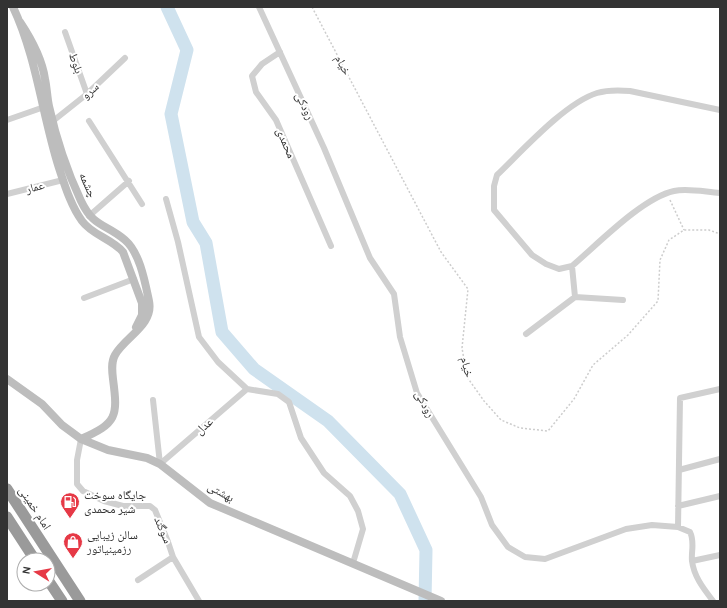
<svg xmlns="http://www.w3.org/2000/svg" width="727" height="608" font-family="Karla,'Noto Naskh Arabic',sans-serif">
	<rect width="100%" height="100%" fill="#fff"/>
	<g fill="none" stroke-linecap="round" stroke-linejoin="round">
		<path stroke="#cfe2ee" stroke-width="13" d="M167,7l20,43 -16,64 22,108 13,21 16,89 32,37 74,52 72,73 26,56 -1,51"/>
		<path stroke="#cdcdcd" stroke-width="1.5" stroke-dasharray="2 2" stroke-linecap="butt" d="M312,7l129,245 27,37 -6,59 5,29 17,24 17,19 19,8 28,3 26,-32 19,-34 35,-30 30,-34 2,-41 9,-20 15,-10h25l11,4
			M670,200l14,30"/>
		<path stroke="#d0d0d0" stroke-width="6" d="M259,7l65,141 46,110 24,36 6,43 17,56 64,104 11,28 16,22 17,10 20,2 81,-30 26,-4 26,2 12,5c5,10 1,19 2,29 2,16 12,28 21,40
			M65,32l22,62
			M280,52l-18,12 -10,12 4,16 20,28 55,126
			M720,110l-90,-19c-11,-1 -23,-1 -33,2 -32,10 -75,58 -100,82l-3,11v24l38,45 14,9 13,5 13,-3c26,-22 70,-68 102,-75 14,-3 31,1 46,2
			M7,120l40,-14
			M53,121l34,-27 38,-36
			M89,121l53,83
			M7,194l56,-14
			M166,199l12,43 21,95 19,25 29,27 31,5 11,8 12,36 23,35 26,23 8,15 5,18 -10,34
			M89,216l40,-35
			M575,297l48,3
			M84,298l50,-19
			M526,334l49,-37 -3,-31
			M153,400l7,64
			M81,439l-4,21v24l6,7 21,10 19,5h27l5,4 13,32 5,15 26,44
			M160,464l87,-75
			M679,470l41,-11
			M678,506l42,-10
			M678,527l2,-129 40,-9
			M692,561l28,-6
			M138,580l35,-23"/>
		<path stroke="#bdbdbd" stroke-width="8" d="M13,7c24,51 29,108 46,161 6,18 12,38 23,53 10,14 30,18 41,31l19,51v12l-6,12
			M20,22c12,18 22,36 25,57 2,9 2,18 4,27 7,32 18,65 32,95 13,27 24,22 44,39 15,13 20,42 24,61 5,24 -24,36 -34,54 -4,7 -3,16 -2,24 5,38 4,44 -32,60
			M7,379l35,25 20,21 19,14 27,11 39,8 13,6 50,39 231,98"/>
		<path stroke="#9a9a9a" stroke-width="11" d="M7,489l73,112
			M7,517l28,43
			M48,580l14,21"/>
	</g>
	<defs>
		<symbol id="fuel-pin" viewBox="-11 -11 22 30"><path d="M0 17L-7.5 6A9.5 9.5 0 1 1 7.5 6Z" fill="#e63946" stroke="#fff"/><path d="M-5.5-6h7V0h2V4h1.3V-2.5L3-4.5l.8-.8L6-3V5H2.5V1h-1V6h-7ZM-4.2-4.7v3.2H.2V-4.7Z" fill="#fff"/></symbol>
		<symbol id="shop-pin" viewBox="-11 -11 22 30"><path d="M0 17L-7.5 6A9.5 9.5 0 1 1 7.5 6Z" fill="#e63946" stroke="#fff"/><path d="M-5-2.5h2.3a2.7 3.5 0 0 1 5.4 0H5L5.5 6h-11ZM-1.5-2.5h3a1.5 2.3 0 0 0-3 0Z" fill="#fff"/></symbol>
	</defs>
	<g fill-rule="evenodd">
		<use href="#fuel-pin" x="59" y="491" width="22" height="30"/>
		<use href="#shop-pin" x="62" y="531" width="22" height="30"/>
	</g>
	<g text-anchor="middle" stroke-width="4" stroke-linejoin="round" paint-order="stroke">
		<g font-size="12" fill="#333" stroke="#fff">
			<text transform="translate(76 63) rotate(70)" y="4">بلوط</text>
			<text transform="translate(343 65) rotate(62)" y="4">خیام</text>
			<text transform="translate(90 91) rotate(-42)" y="4">سرو</text>
			<text transform="translate(305 106) rotate(65)" y="4">رودکی</text>
			<text transform="translate(286 143) rotate(67)" y="4">محمدی</text>
			<text transform="translate(88 185) rotate(66)" y="4">چشمه</text>
			<text transform="translate(35 187) rotate(-14)" y="4">عمار</text>
			<text transform="translate(467 367) rotate(75)" y="4">خیام</text>
			<text transform="translate(425 404) rotate(62)" y="4">رودکی</text>
			<text transform="translate(204 426) rotate(-41)" y="4">عدل</text>
			<text transform="translate(221 492) rotate(29)" y="4">بهشتی</text>
			<text transform="translate(35 508) rotate(57)" y="4">امام خمینی</text>
			<text transform="translate(163 530) rotate(67)" y="4">سوگند</text>
		</g>
		<g font-size="12" fill="#333" stroke="#fff" text-anchor="start">
			<text x="84" y="499">جایگاه سوخت<tspan x="84" dy="14">شیر محمدی</tspan></text>
			<text x="87" y="539">سالن زیبایی<tspan x="87" dy="14">رزمینیاتور</tspan></text>
		</g>
	</g>
	<rect width="727" height="608" fill="none" stroke="#333333" stroke-width="16"/>
	<g transform="translate(36 572) rotate(281)"><circle r="19" fill="#ffffff" stroke="#adadad"/>
	<path d="M0-3L7 15L0 10L-7 15Z" fill="#e63946"/>
	<text y="-6" font-size="11" font-weight="bold" text-anchor="middle" fill="#333333">N</text>
	</g>
</svg>
